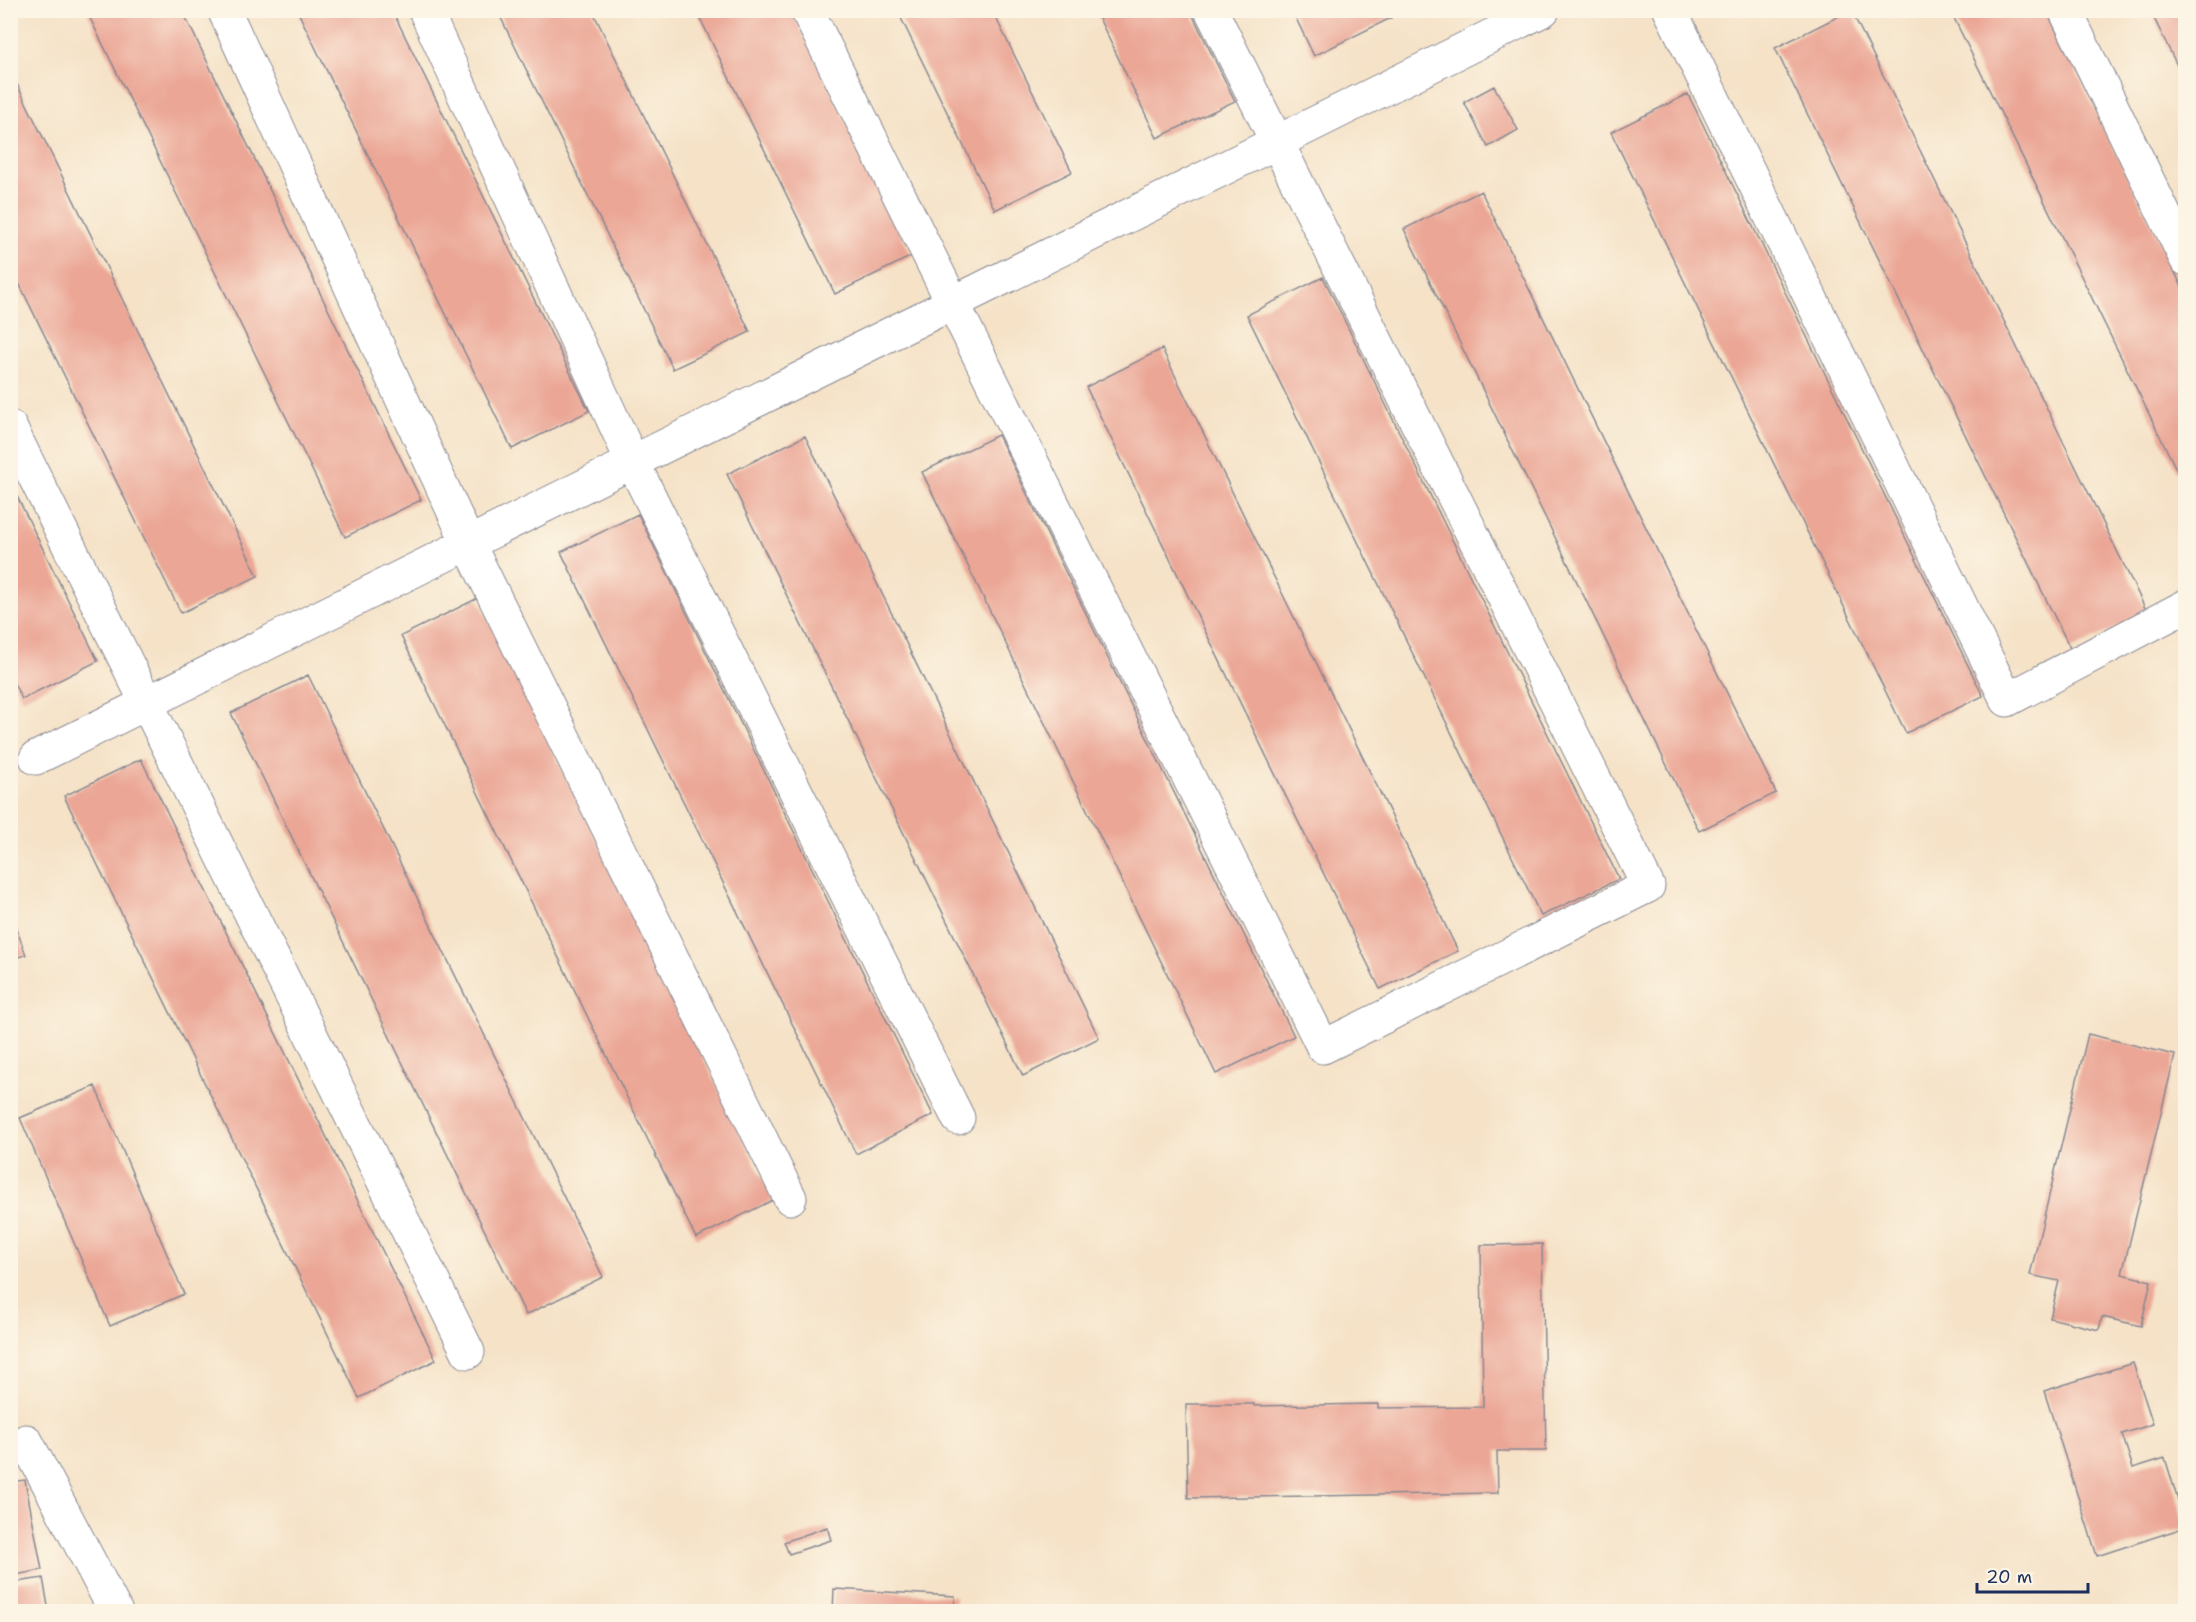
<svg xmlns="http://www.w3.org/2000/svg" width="2196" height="1622" font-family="'Shantell Sans',sans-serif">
	<rect width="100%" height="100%" fill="#fcf5e5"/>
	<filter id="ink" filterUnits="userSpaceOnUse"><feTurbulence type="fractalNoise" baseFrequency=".0167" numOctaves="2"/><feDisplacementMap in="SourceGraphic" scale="12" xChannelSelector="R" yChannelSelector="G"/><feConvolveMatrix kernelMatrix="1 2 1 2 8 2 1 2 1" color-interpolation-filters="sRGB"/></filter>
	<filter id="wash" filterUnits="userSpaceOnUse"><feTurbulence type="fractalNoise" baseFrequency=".008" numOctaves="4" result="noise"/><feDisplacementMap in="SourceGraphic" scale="24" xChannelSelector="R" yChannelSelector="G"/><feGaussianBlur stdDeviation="1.35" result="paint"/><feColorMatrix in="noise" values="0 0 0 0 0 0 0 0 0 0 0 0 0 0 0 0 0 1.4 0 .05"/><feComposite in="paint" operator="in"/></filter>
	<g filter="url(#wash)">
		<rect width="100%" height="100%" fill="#f5e2c7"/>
		<g id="blocks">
			<path fill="#eba695" d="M86,10h96l239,490 -76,37z
				M297,10h95l197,401 -77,38z
				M497,10h95l158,322 -77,37z
				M696,10h95l121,246 -77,38z
				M897,10h95l80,162 -77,38z
				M1095,10h95l45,91 -78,37z
				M1292,10h95l4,8 -77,38z
				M1851,10l296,602 -76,38 -296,-602z
				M1950,10h96l140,285v194z
				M2150,10h36v74z
				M10,70l248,506 -77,37 -171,-348z
				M1494,86l24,44 -30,17 -24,-45z
				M1688,94l295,602 -77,37 -295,-601z
				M1481,191l295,602 -77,38 -295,-602z
				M1323,277l296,602 -78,37 -294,-601z
				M1162,349l296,602 -78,38 -294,-602z
				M998,435l296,601 -78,38 -294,-602z
				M805,436l294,602 -76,38 -296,-602z
				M10,482l88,179 -76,38 -12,-23z
				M638,514l295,601 -77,39 -295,-602z
				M478,598l295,602 -77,38 -295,-602z
				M308,675l295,602 -77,38 -295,-602z
				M141,759l295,601 -77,38 -295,-602z
				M10,911l16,44 -16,4z
				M2088,1034l87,21 -53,219 29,7 -10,45 -39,-9 -3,13 -49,-12 9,-37 -29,-6z
				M95,1086l89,208 -74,32 -90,-208z
				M1542,1244l4,207h-49l1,42 -310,5 -2,-94h68v2l124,-2v4l105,-1 -2,-162z
				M2133,1363l20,61 -31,10 11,34 32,-10 21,69 -89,29 -53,-165z
				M25,1480l17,90 -32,6v-94z
				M827,1527l4,13 -42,14 -5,-12z
				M43,1578l6,34h-39v-29z
				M834,1589l121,7 -1,16h-121z"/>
		</g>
	</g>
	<g filter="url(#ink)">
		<use href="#blocks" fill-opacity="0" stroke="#888892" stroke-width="1.5"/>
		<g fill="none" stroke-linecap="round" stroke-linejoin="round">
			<defs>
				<path id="minor" d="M224,10l244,533 322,655
					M425,10l207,451 326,657
					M807,10l516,1037 325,-161 -437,-876
					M1670,10l337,690 179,-94
					M2065,10l121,249
					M10,427l458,925
					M36,758l1507,-748
					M26,1441l90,171"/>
			</defs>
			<use href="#minor" stroke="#888892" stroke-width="35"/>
			<use href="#minor" stroke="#fff" stroke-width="33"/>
		</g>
	</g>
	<rect width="2196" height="1622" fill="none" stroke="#fcf5e5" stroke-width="36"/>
	<path d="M1977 1583v9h111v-9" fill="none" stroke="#1b2f5e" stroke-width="3"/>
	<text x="1986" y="1583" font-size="18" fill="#1b2f5e" stroke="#fcf5e5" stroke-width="4.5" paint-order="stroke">20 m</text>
</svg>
